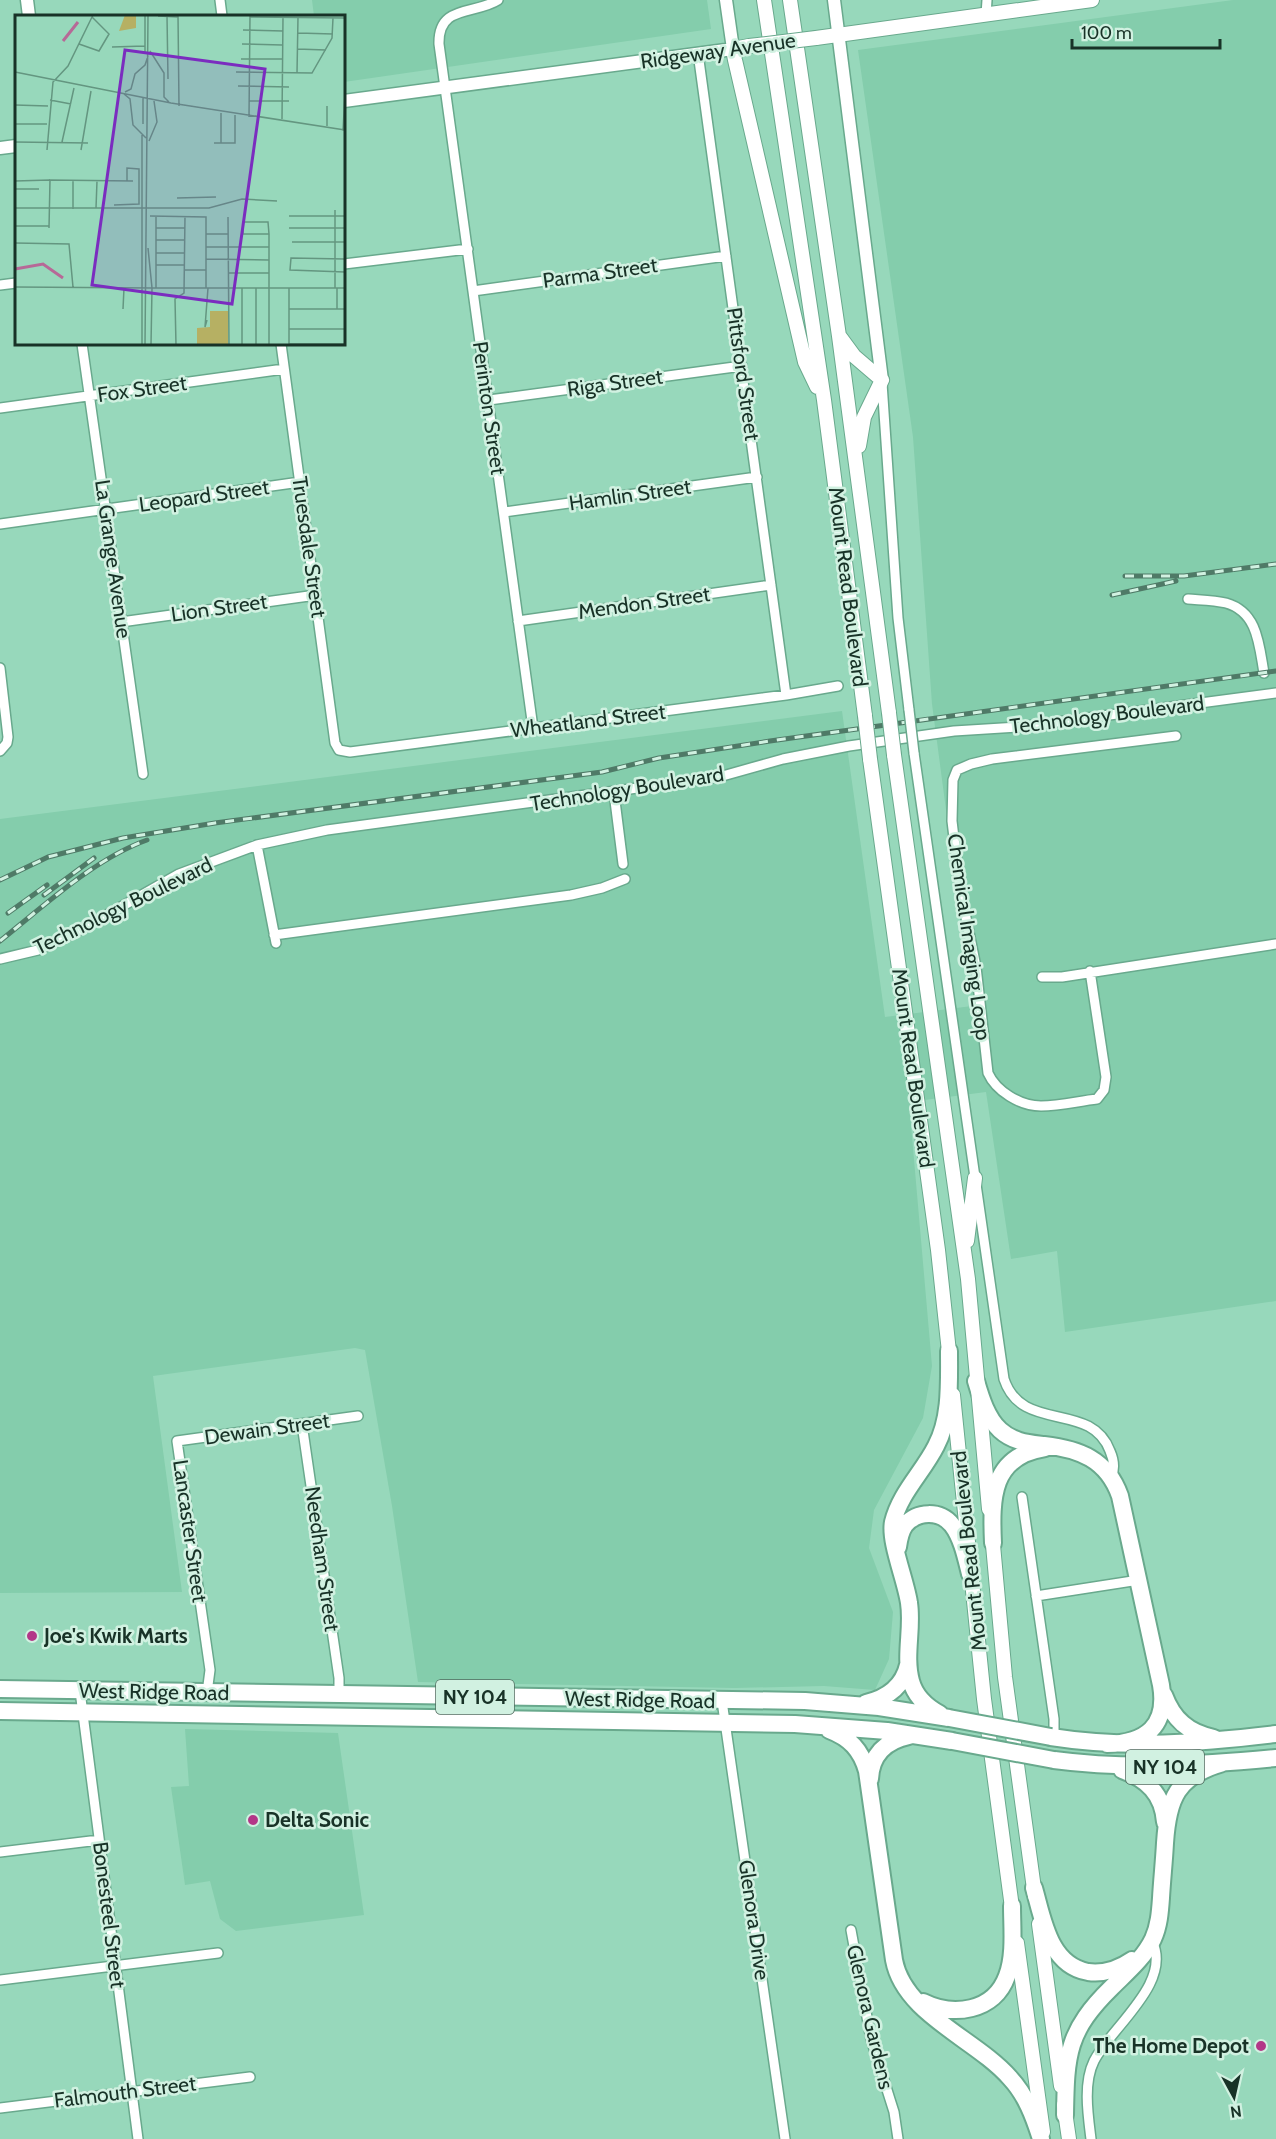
<svg xmlns="http://www.w3.org/2000/svg" width="1276" height="2139" font-family="Cabin,sans-serif">
	<rect width="100%" height="100%" fill="#97d8bb"/>
	<path fill="#84cdac" d="M312,0h395l4,29 -367,53v-66h-30z
		M1233,0h43v1301l-211,31 -8,-81 -46,8 -25,-167 -77,10 23,264 -9,52 -49,92 -5,38 24,64 -4,47 -14,31 -51,-4 -89,2 -317,-6 -26,-176 -27,-156 -10,-2 -202,28 29,216 -182,1v-774l842,-108 43,306 87,-11 -40,-302 -19,-267 -55,-387z
		M185,1729l153,4 26,182 -128,16 -16,-12 -10,-38 -25,4 -14,-98 18,-1z"/>
	<g fill="none" stroke-linecap="round" stroke-linejoin="round">
		<defs>
			<path id="minor" d="M220,0l2,16
				M498,0c-23,15 -60,4 -59,44l94,684
				M986,15l1,-15
				M698,53l88,642
				M344,264l124,-15
				M0,285l16,-2
				M473,291l253,-35
				M82,344l61,430
				M281,344l54,399 4,7 11,2 436,-57 52,-9
				M882,383l16,235 11,92
				M489,400l253,-34
				M0,408l284,-39
				M504,512l253,-35
				M0,524l300,-42
				M1188,599c12,1 26,1 38,4 32,9 33,42 38,70
				M518,621l253,-36
				M121,622l195,-27
				M0,668l8,69 -1,6 -7,8
				M914,753l90,626c18,55 87,21 106,72 4,9 5,18 1,27
				M614,793l9,71
				M257,845l19,98
				M274,935l297,-40 31,-7 23,-9
				M0,959l38,-9 44,-21 97,-55 78,-29 70,-15 392,-53 64,-18 66,-13 105,-15 65,-4 257,-34
				M1090,971l16,106 -2,13 -7,9c-18,2 -37,7 -56,7 -21,0 -45,-15 -53,-33l-12,-106 -16,-79 -8,-67 1,-41 4,-10 14,-6 21,-5 184,-23
				M1042,977h20l214,-33
				M302,1424l37,254v17
				M1022,1497l32,222v19
				M1036,1596l103,-16
				M80,1691l58,448
				M207,1693l3,-23 -33,-229 181,-25
				M722,1701l63,438
				M0,1852l99,-12
				M851,1930l20,109 23,73 4,27
				M0,1980l218,-27
				M0,2108l250,-31
				M1091,2139c-3,-24 -8,-56 3,-78 17,-34 79,-78 58,-120"/>
			<path id="tertiary" d="M27,0l2,16
				M834,0l48,380
				M344,101l389,-52 -7,-49
				M0,148l16,-2"/>
			<path id="secondary" d="M764,0l60,400 41,316
				M790,0l49,336 50,377
				M816,38l276,-38
				M749,46l-16,3 2,11 70,302 12,25
				M840,337l14,19 28,24 -18,37 -5,29
				M894,755l74,524 21,230
				M870,759l68,491 12,111
				M967,1241l8,-63
				M953,1395l31,304 29,216
				M992,1534l13,143 30,219
				M1039,1924l22,162
				M1017,1943l26,189
				M1064,2105l5,34"/>
			<path id="trunk" d="M976,1381c5,17 11,37 24,49 13,12 28,13 44,15 35,4 63,14 76,51l41,189c7,41 -15,58 -54,59
				M993,1543c-2,-44 -2,-87 52,-95
				M898,1547c1,-7 2,-15 7,-22 12,-14 35,-15 47,0 10,13 14,33 18,49
				M0,1689l805,12 74,6 70,11
				M1164,1695c9,24 24,38 50,43
				M866,1703c21,-5 37,-16 42,-38
				M0,1711l795,13 92,7 65,10
				M940,1714c-13,-7 -25,-18 -29,-33 -7,-25 2,-53 -2,-78 -3,-22 -20,-62 -16,-81 7,-29 30,-50 43,-76 15,-28 13,-64 13,-95
				M829,1730c21,8 32,20 38,41l27,189c10,54 82,79 116,118 16,17 24,39 31,61
				M1051,1737c76,12 149,6 225,-3
				M1054,1760c75,10 147,5 222,-2
				M1122,1770c25,9 41,24 43,52
				M870,1779c1,-24 15,-38 39,-43
				M1034,1888c9,31 15,77 54,84 16,2 31,-3 44,-12
				M923,2002c30,15 71,10 84,-26 8,-21 5,-48 5,-70
				M1065,2115c1,-61 2,-84 47,-128 15,-15 32,-29 41,-48 6,-13 7,-27 8,-41 1,-18 3,-36 4,-55 3,-45 12,-67 58,-80"/>
		</defs>
		<use href="#minor" stroke="#69a98d" stroke-width="12"/>
		<use href="#tertiary" stroke="#69a98d" stroke-width="15"/>
		<use href="#secondary" stroke="#69a98d" stroke-width="16"/>
		<use href="#trunk" stroke="#69a98d" stroke-width="20"/>
		<use href="#minor" stroke="#fff" stroke-width="9"/>
		<use href="#tertiary" stroke="#fff" stroke-width="12"/>
		<use href="#secondary" stroke="#fff" stroke-width="14"/>
		<use href="#trunk" stroke="#fff" stroke-width="16"/>
		<defs>
			<path id="rail" d="M1125,576h59l92,-12
				M1112,595l64,-14
				M0,880l48,-23 75,-19 92,-15 387,-51 57,-14 111,-17 506,-70
				M44,895l50,-37
				M8,913l39,-28
				M0,941c44,-35 94,-82 147,-101"/>
		</defs>
		<use href="#rail" stroke="#4f7a67" stroke-width="5"/>
		<use href="#rail" stroke="#d1f1e1" stroke-width="3" stroke-dasharray="9" stroke-linecap="butt"/>
		<defs>
			<path id="minor-bridge" d="M909,710l5,43"/>
			<path id="secondary-bridge" d="M749,46l67,-8
				M889,713l5,42
				M865,716l5,43"/>
			<path id="trunk-bridge" d="M949,1718l102,19
				M952,1741l102,19"/>
		</defs>
		<use href="#minor-bridge" stroke="#69a98d" stroke-width="12" stroke-linecap="butt"/>
		<use href="#secondary-bridge" stroke="#69a98d" stroke-width="16" stroke-linecap="butt"/>
		<use href="#trunk-bridge" stroke="#69a98d" stroke-width="20" stroke-linecap="butt"/>
		<use href="#minor-bridge" stroke="#fff" stroke-width="9"/>
		<use href="#secondary-bridge" stroke="#fff" stroke-width="14"/>
		<use href="#trunk-bridge" stroke="#fff" stroke-width="16"/>
	</g>
	<g fill="#b33788" stroke="#d1f1e1" stroke-width="2">
		<circle cx="32" cy="1636" r="6"/>
		<circle cx="253" cy="1820" r="6"/>
		<circle cx="1261" cy="2046" r="6"/>
	</g>
	<g text-anchor="middle" stroke-width="5" stroke-linejoin="round" paint-order="stroke">
		<g fill="#d1f1e1" stroke="#506b5f" stroke-width="1.5">
			<rect x="436" y="1680" width="78" height="34" rx="4.5"/>
			<rect x="1126" y="1750" width="78" height="34" rx="4.5"/>
		</g>
		<g font-size="20" font-weight="bold" fill="#183227">
			<text x="475" y="1704">NY 104</text>
			<text x="1165" y="1774">NY 104</text>
		</g>
		<g font-size="21" fill="#183227" stroke="#d1f1e1">
			<text transform="translate(718 51) rotate(-8)" y="7">Ridgeway Avenue</text>
			<text transform="translate(600 273) rotate(-8)" y="7">Parma Street</text>
			<text transform="translate(743 374) rotate(82)" y="7">Pittsford Street</text>
			<text transform="translate(615 383) rotate(-8)" y="7">Riga Street</text>
			<text transform="translate(142 389) rotate(-8)" y="7">Fox Street</text>
			<text transform="translate(489 408) rotate(82)" y="7">Perinton Street</text>
			<text transform="translate(630 495) rotate(-8)" y="7">Hamlin Street</text>
			<text transform="translate(204 496) rotate(-8)" y="7">Leopard Street</text>
			<text transform="translate(309 547) rotate(82)" y="7">Truesdale Street</text>
			<text transform="translate(113 559) rotate(82)" y="7">La Grange Avenue</text>
			<text transform="translate(848 587) rotate(83)" y="7">Mount Read Boulevard</text>
			<text transform="translate(644 603) rotate(-8)" y="7">Mendon Street</text>
			<text transform="translate(219 608) rotate(-8)" y="7">Lion Street</text>
			<text transform="translate(1107 715) rotate(-7)" y="7">Technology Boulevard</text>
			<text transform="translate(588 721) rotate(-7)" y="7">Wheatland Street</text>
			<text transform="translate(627 789) rotate(-9)" y="7">Technology Boulevard</text>
			<text transform="translate(123 906) rotate(-26)" y="7">Technology Boulevard</text>
			<text transform="translate(969 937) rotate(82)" y="7">Chemical Imaging Loop</text>
			<text transform="translate(913 1068) rotate(82)" y="7">Mount Read Boulevard</text>
			<text transform="translate(267 1429) rotate(-8)" y="7">Dewain Street</text>
			<text transform="translate(190 1531) rotate(82)" y="7">Lancaster Street</text>
			<text transform="translate(969 1551) rotate(-96)" y="7">Mount Read Boulevard</text>
			<text transform="translate(322 1559) rotate(82)" y="7">Needham Street</text>
			<text transform="translate(154 1692) rotate(1)" y="7">West Ridge Road</text>
			<text transform="translate(640 1700) rotate(1)" y="7">West Ridge Road</text>
			<text transform="translate(109 1915) rotate(83)" y="7">Bonesteel Street</text>
			<text transform="translate(754 1920) rotate(82)" y="7">Glenora Drive</text>
			<text transform="translate(870 2017) rotate(77)" y="7">Glenora Gardens</text>
			<text transform="translate(125 2092) rotate(-7)" y="7">Falmouth Street</text>
		</g>
		<g font-size="21" font-weight="bold" fill="#183227" stroke="#d1f1e1" text-anchor="start">
			<text x="44" y="1643">Joe's Kwik Marts</text>
			<text x="265" y="1827">Delta Sonic</text>
			<text x="1249" y="2053" text-anchor="end">The Home Depot</text>
		</g>
	</g>
	<g transform="translate(15 15)">
		<rect width="330" height="330" fill="#97d8bb"/>
		<path d="M110,0h11v13l-17,3zM195,296h18v34h-31v-17l13,-1z" fill="#b6b063"/>
		<path fill="none" stroke="#b76997" stroke-width="3" d="M48,26l15,-19M0,254l28,-5 20,14"/>
		<path fill="none" stroke="#649680" stroke-width="1.5" d="M163,0l1,91M143,1l20,1M152,1l1,63M235,2l95,1M228,15l40,1M283,18l35,1M64,29l20,7 10,-17 -17,-17M227,29l40,1M97,32l33,-1M282,34l29,1M135,36l14,22v24l5,5M130,37v-37M226,44h41M0,57l156,31 174,27M221,57l76,1 20,-35 1,-20M282,58l1,-56M223,71l51,1M110,77l6,-3 4,-15 10,-9 3,-9M109,79l6,5 3,26 13,13M35,85l21,4M234,86h40M0,90l33,1M234,102l1,-102M267,104l1,-102M0,109h32M128,109v-26M312,111v-20M328,116l2,-38M127,120v210M134,126l8,-19 -3,-21M0,127l73,1M47,127l12,-54M199,128h21v-28M206,128v-30M32,135l6,-68 15,-16 25,-51M66,135l10,-59M0,166l35,-1M0,174h24M162,183l39,-1M99,190l25,-1v-35l-12,-1v13M0,193h194l33,-9 35,2M81,193l1,-27M58,194v-28M135,201l56,1v71M274,201h56M213,202l1,128M228,207h25l1,12h-26zM0,211h34M34,213l1,-48 83,1M141,213h29M274,213h56M191,219h22M254,219v111M141,225h28M277,227h53M0,228l54,1 4,43M191,232h63M141,238h28M191,244l63,1M330,244l-54,-1 -1,12 55,2M141,250h28M169,255h22M213,258h41M0,272l137,1 -4,-40M141,273v-72M274,273v57M320,273v-78M108,294l1,-21M274,294h56M322,294v-21M192,305l-2,7 3,-39M274,314h56M274,329h56M130,330l3,-330M136,330l1,-57h193M161,330l-1,-46 9,-6 1,-77M227,330v-57M241,330v-57"/>
		<path fill="#7b2cbf" fill-opacity="0.15" stroke="#7b2cbf" stroke-width="3" d="M110,35l140,19 -33,235 -140,-19z"/>
		<rect width="330" height="330" fill="none" stroke="#183227" stroke-width="3"/>
	</g>
	<g transform="translate(1234 2097) rotate(172)" stroke="#d1f1e1" stroke-width="4.5" paint-order="stroke">
	<path d="M0-4.5L10 22L0 15L-10 22Z" fill="#183227"/>
	<text y="-9" font-size="16" font-weight="bold" text-anchor="middle" fill="#183227">N</text>
	</g>
	<path d="M1072 39v9h148v-9" fill="none" stroke="#183227" stroke-width="3"/>
	<text x="1081" y="39" font-size="18" fill="#183227" stroke="#d1f1e1" stroke-width="4.5" paint-order="stroke">100 m</text>
</svg>
